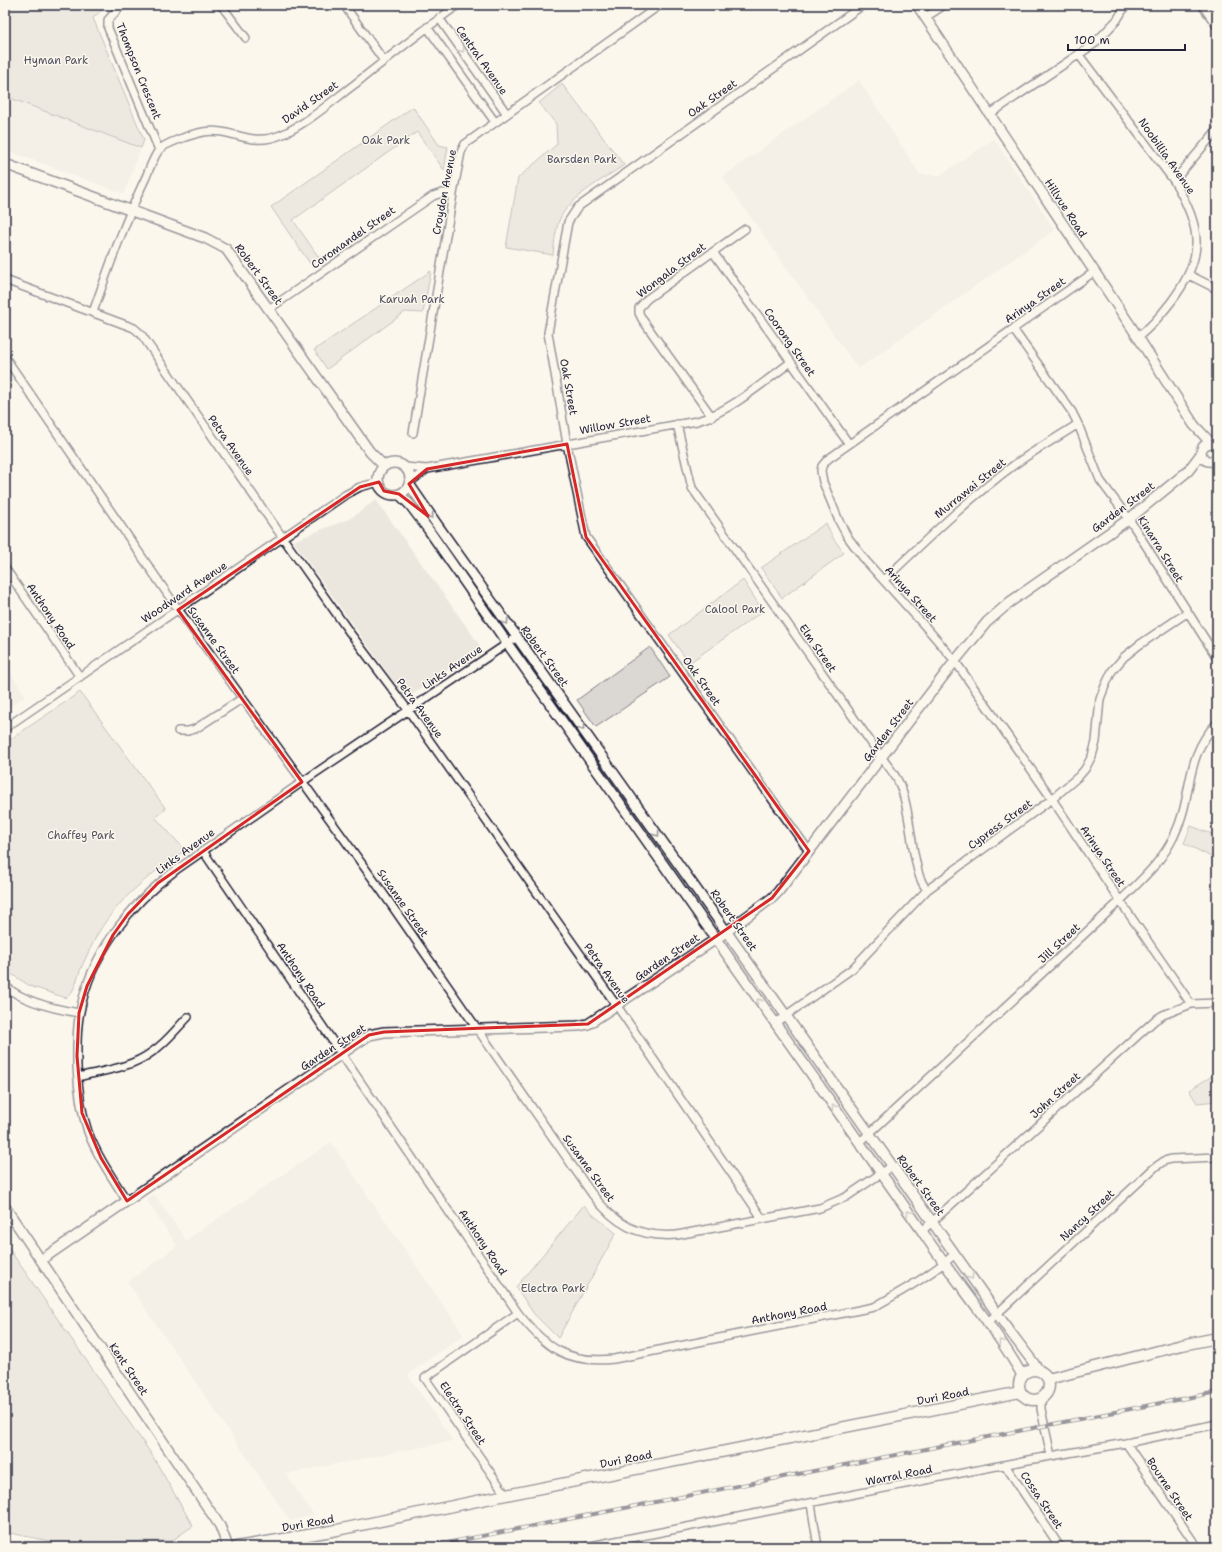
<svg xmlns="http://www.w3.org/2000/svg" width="1222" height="1552" font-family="'Shantell Sans',sans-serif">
	<rect width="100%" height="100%" fill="#fbf7ec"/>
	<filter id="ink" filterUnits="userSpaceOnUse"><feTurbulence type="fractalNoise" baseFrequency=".025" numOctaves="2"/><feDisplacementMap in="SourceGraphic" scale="8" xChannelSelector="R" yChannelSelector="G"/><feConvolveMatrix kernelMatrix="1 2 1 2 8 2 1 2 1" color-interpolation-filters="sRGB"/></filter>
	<g filter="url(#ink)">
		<path fill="#ebe7df" d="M859,80l61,94 20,1 54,-36 61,91 -197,139 -136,-192z
			M5,96l136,52 -17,46 -119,-44z
			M376,500l105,147 -75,52 -113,-158 58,-23z
			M5,664l21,32 -21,14z
			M331,1142l133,193 -56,40 45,66 -167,33 28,41 -24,6 -163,-239 50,-36 -31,-46 8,-6 32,46z"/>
		<path fill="#dbd8d3" stroke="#7e7d87" d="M5,5h97l2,3 -11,10 51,122 -3,8 -136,-52z
			M562,84l62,81c-20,14 -60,35 -66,59 -3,10 -4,21 -5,31l-47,-8 12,-69 39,-34 -1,-20 -17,-21z
			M413,107l26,38 9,2 -4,23 -27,-38 -124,88 27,39 -9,6 -40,-58z
			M431,271l-8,42 -18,-1 -78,57 -13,-19z
			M826,523l7,15 11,15 -62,45 -21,-30z
			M743,580l20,31 -74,52 -20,-28z
			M650,647l20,30 -74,50 -19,-27z
			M80,692l86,117 -11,8 30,33c-36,26 -65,46 -88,85 -5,10 -10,20 -15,31 -5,11 -6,25 -16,32l-36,-12 -25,-16v-227z
			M1191,826l26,10v24l-33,-17z
			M1217,1073v28l-20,2 -8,-13z
			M584,1205l8,9 24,19 -58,105 -24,-24 -18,-27z
			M5,1243l147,212 41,71 -22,15 -117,1 -49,-10z"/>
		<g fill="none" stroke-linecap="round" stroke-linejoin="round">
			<defs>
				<path id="minor" d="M122,5l-14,15v8l51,122
					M221,5l25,33
					M344,5l40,56
					M1202,5l15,21
					M926,17l18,-12
					M439,18l68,96
					M427,27l68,95
					M1079,55l95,126c28,47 32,75 -3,121 -10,13 -20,25 -33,35
					M990,114l104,-70 23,-24 9,-15
					M1174,181l43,-51
					M713,252l136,192
					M1094,272l-266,187 -6,7 -1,5 2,11 16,39 8,15 18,24 66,73 24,28 97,138 68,102 71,103
					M1189,275l28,14
					M5,280l129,48 7,6 142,204 67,95 58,77 209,296 145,212
					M269,309l164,-113 9,-3 11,1
					M93,312c16,-45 32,-91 53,-135 3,-7 8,-21 13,-27 6,-7 34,-16 44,-18 31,-5 46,17 80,2 26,-12 49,-33 72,-50 34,-27 68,-54 103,-79
					M1013,329l59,83 6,12 22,56 29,39 88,139
					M5,357l170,248 208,288 209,301c23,30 46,44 85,41l143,-27 26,-11 46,-31
					M712,417l-70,-98 -3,-6v-5l8,-9 98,-70
					M677,424l15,64 190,270c6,8 13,16 17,25 9,19 11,49 15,70 3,13 4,26 13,37
					M413,433l40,-239 8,-42 4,-8 195,-139
					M405,467l22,2 270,-48c32,-9 67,-39 94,-59
					M410,482l17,-13
					M5,568l75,109
					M884,580c42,-40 83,-80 130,-115 20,-15 43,-27 64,-41
					M5,728l340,-233 15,-8 19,-5
					M178,731h10l7,-2 48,-31
					M203,851l315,462c28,35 49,51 96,46l260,-52c28,-16 57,-32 81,-53
					M809,851l-223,-314 -19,-93 -19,-111 20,-111 10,-15 285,-202
					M5,986c19,16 50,23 74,27
					M775,1023l77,-54 75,-79 125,-91 27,-23 6,-7 7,-13 4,-14 4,-43 5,-13 7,-15 12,-14 15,-12 49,-33
					M78,1077c24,-6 53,-9 74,-25 14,-9 24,-23 36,-35
					M859,1143l261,-242c20,-20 42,-39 54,-65 20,-40 9,-78 43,-113
					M127,1201c-14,-22 -30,-45 -39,-69 -7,-21 -10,-43 -11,-65 0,-18 -1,-38 3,-55 10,-57 50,-108 96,-142l132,-92 209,-141
					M922,1231l233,-211 8,-5 28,-11 26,-1
					M987,1323l167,-155 10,-7 7,-2 46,-2
					M1041,1399v10l10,47
					M1126,1443l71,104
					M1005,1465l55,82
					M506,1495l-81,-117 93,-65
					M811,1504l7,43
					M585,1547l443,-87 98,-17 91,-19"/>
				<path id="tertiary" d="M917,5l221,332 56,88 17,18
					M5,164l200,74 21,11 144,203 14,14
					M1217,446c-6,-5 -14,-3 -16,6 1,9 9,12 16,6
					M378 479a16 16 0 1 1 32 0a16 16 0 1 1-32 0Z
					M409,484l29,42 288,405 282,398 31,41
					M399,494l11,11 18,24 79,114 415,588c32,49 71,93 100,144
					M5,1207l215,319 8,21
					M41,1260l328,-225 15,-3 194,-6 10,-2 128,-85 56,-41 6,-6 177,-231 32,-39 23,-20 119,-83 59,-48 13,-17"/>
				<path id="secondary" d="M1019 1385a15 15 0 1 1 30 0a15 15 0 1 1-30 0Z
					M1048,1379l134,-34 35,-7
					M236,1547l96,-16 174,-36 514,-103"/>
			</defs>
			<use href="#minor" stroke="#22223b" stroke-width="10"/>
			<use href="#tertiary" stroke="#22223b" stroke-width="12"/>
			<use href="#secondary" stroke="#22223b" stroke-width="13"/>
			<use href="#minor" stroke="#fbf7ec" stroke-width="7"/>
			<use href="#tertiary" stroke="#fbf7ec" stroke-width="9"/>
			<use href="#secondary" stroke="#fbf7ec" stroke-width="10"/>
			<defs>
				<path id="rail" d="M426,1547l791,-155"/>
			</defs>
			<use href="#rail" stroke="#22223b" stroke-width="4"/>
			<use href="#rail" stroke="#fbf7ec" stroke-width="2.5" stroke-dasharray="8" stroke-linecap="butt"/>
		</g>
		<defs><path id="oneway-chevron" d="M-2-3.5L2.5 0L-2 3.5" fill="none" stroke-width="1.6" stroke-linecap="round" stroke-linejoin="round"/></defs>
		<g stroke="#99979c">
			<use href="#oneway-chevron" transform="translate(462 50) rotate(55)"/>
			<use href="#oneway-chevron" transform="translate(431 516) rotate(55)"/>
			<use href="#oneway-chevron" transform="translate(506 622) rotate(55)"/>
			<use href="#oneway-chevron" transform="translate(582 728) rotate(54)"/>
			<use href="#oneway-chevron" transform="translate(657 834) rotate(54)"/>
			<use href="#oneway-chevron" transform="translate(759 1001) rotate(-125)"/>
			<use href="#oneway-chevron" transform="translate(834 1107) rotate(-125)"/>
			<use href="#oneway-chevron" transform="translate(909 1213) rotate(-126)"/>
			<use href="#oneway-chevron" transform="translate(971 1277) rotate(55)"/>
			<use href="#oneway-chevron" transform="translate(1001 1342) rotate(-126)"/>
		</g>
	</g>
	<path d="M0 0H1222V1552H0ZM567,444l19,93 223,314 -37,47 -184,126 -204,8 -15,3 -242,166 -26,-43 -19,-45 -5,-57 2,-43 8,-27 26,-51 15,-21 30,-31 144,-101 -124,-172 182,-123 19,-5 5,9 15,3 29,22 -19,-32 18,-15z" fill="#fbf7ec" fill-opacity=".55" fill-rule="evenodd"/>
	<path fill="none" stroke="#d62828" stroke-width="3" stroke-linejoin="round" d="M567,444l19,93 223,314 -37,47 -184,126 -204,8 -15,3 -242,166 -26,-43 -19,-45 -5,-57 2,-43 8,-27 26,-51 15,-21 30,-31 144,-101 -124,-172 182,-123 19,-5 5,9 15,3 29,22 -19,-32 18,-15z"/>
	<g text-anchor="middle" stroke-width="3" stroke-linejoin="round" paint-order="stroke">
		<g font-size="11" fill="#505061" stroke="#fbf7ec">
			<text x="56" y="64">Hyman Park</text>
			<text x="386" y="144">Oak Park</text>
			<text x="582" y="163">Barsden Park</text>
			<text x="412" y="303">Karuah Park</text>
			<text x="735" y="613">Calool Park</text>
			<text x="81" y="839">Chaffey Park</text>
			<text x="553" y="1292">Electra Park</text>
		</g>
		<g font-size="11" fill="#22223b" stroke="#fbf7ec">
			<text transform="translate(482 60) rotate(55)" y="4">Central Avenue</text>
			<text transform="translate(139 71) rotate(68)" y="4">Thompson Crescent</text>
			<text transform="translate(712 98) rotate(-35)" y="4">Oak Street</text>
			<text transform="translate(310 102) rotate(-35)" y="4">David Street</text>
			<text transform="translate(1167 156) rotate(55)" y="4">Noobillia Avenue</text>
			<text transform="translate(444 192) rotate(-79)" y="4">Croydon Avenue</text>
			<text transform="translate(1066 208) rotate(57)" y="4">Hillvue Road</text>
			<text transform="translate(353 237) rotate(-35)" y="4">Coromandel Street</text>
			<text transform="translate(671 270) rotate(-37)" y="4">Wongala Street</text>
			<text transform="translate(259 274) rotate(54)" y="4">Robert Street</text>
			<text transform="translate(1035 300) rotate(-35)" y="4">Arinya Street</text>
			<text transform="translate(790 342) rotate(55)" y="4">Coorong Street</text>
			<text transform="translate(569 387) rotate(80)" y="4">Oak Street</text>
			<text transform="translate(615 424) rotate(-10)" y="4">Willow Street</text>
			<text transform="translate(231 445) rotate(55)" y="4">Petra Avenue</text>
			<text transform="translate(970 488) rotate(-39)" y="4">Murrawai Street</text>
			<text transform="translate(1123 507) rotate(-37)" y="4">Garden Street</text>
			<text transform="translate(1161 549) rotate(58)" y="4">Kinarra Street</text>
			<text transform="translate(184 592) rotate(-34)" y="4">Woodward Avenue</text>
			<text transform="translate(911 594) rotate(48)" y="4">Arinya Street</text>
			<text transform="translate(51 616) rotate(56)" y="4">Anthony Road</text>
			<text transform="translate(214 640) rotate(54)" y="4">Susanne Street</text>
			<text transform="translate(818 648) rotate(55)" y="4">Elm Street</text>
			<text transform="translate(545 656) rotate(54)" y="4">Robert Street</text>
			<text transform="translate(452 667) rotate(-34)" y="4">Links Avenue</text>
			<text transform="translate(702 681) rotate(55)" y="4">Oak Street</text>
			<text transform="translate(420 708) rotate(54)" y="4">Petra Avenue</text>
			<text transform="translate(888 730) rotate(-53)" y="4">Garden Street</text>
			<text transform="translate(1000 824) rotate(-36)" y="4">Cypress Street</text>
			<text transform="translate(185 851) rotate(-36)" y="4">Links Avenue</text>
			<text transform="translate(1103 856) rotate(56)" y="4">Arinya Street</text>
			<text transform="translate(403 903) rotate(55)" y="4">Susanne Street</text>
			<text transform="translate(734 920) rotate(55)" y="4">Robert Street</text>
			<text transform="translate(1059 943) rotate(-43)" y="4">Jill Street</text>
			<text transform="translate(667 957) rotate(-34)" y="4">Garden Street</text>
			<text transform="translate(607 973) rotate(55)" y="4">Petra Avenue</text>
			<text transform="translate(301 975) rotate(56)" y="4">Anthony Road</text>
			<text transform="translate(333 1047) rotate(-33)" y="4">Garden Street</text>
			<text transform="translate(1055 1095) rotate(-42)" y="4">John Street</text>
			<text transform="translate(589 1168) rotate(54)" y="4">Susanne Street</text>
			<text transform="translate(921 1185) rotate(54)" y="4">Robert Street</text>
			<text transform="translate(1087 1215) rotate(-43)" y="4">Nancy Street</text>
			<text transform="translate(483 1242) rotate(56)" y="4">Anthony Road</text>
			<text transform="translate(789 1313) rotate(-11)" y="4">Anthony Road</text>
			<text transform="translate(129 1369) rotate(56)" y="4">Kent Street</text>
			<text transform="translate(943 1396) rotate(-11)" y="4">Duri Road</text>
			<text transform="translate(463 1413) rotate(56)" y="4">Electra Street</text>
			<text transform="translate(626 1459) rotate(-11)" y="4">Duri Road</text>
			<text transform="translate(899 1475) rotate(-11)" y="4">Warral Road</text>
			<text transform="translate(1170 1489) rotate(56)" y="4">Bourne Street</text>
			<text transform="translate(1042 1500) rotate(56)" y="4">Cossa Street</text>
			<text transform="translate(308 1523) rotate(-10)" y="4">Duri Road</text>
		</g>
	</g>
	<rect width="1222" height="1552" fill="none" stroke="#fbf7ec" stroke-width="20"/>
	<rect x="10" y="10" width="1202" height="1532" fill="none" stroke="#22223b" stroke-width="1.5" filter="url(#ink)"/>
	<path d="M1068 44v6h117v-6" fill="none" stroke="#22223b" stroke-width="2"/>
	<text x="1074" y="44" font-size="12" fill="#22223b" stroke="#fbf7ec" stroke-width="3" paint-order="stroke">100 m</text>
</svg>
